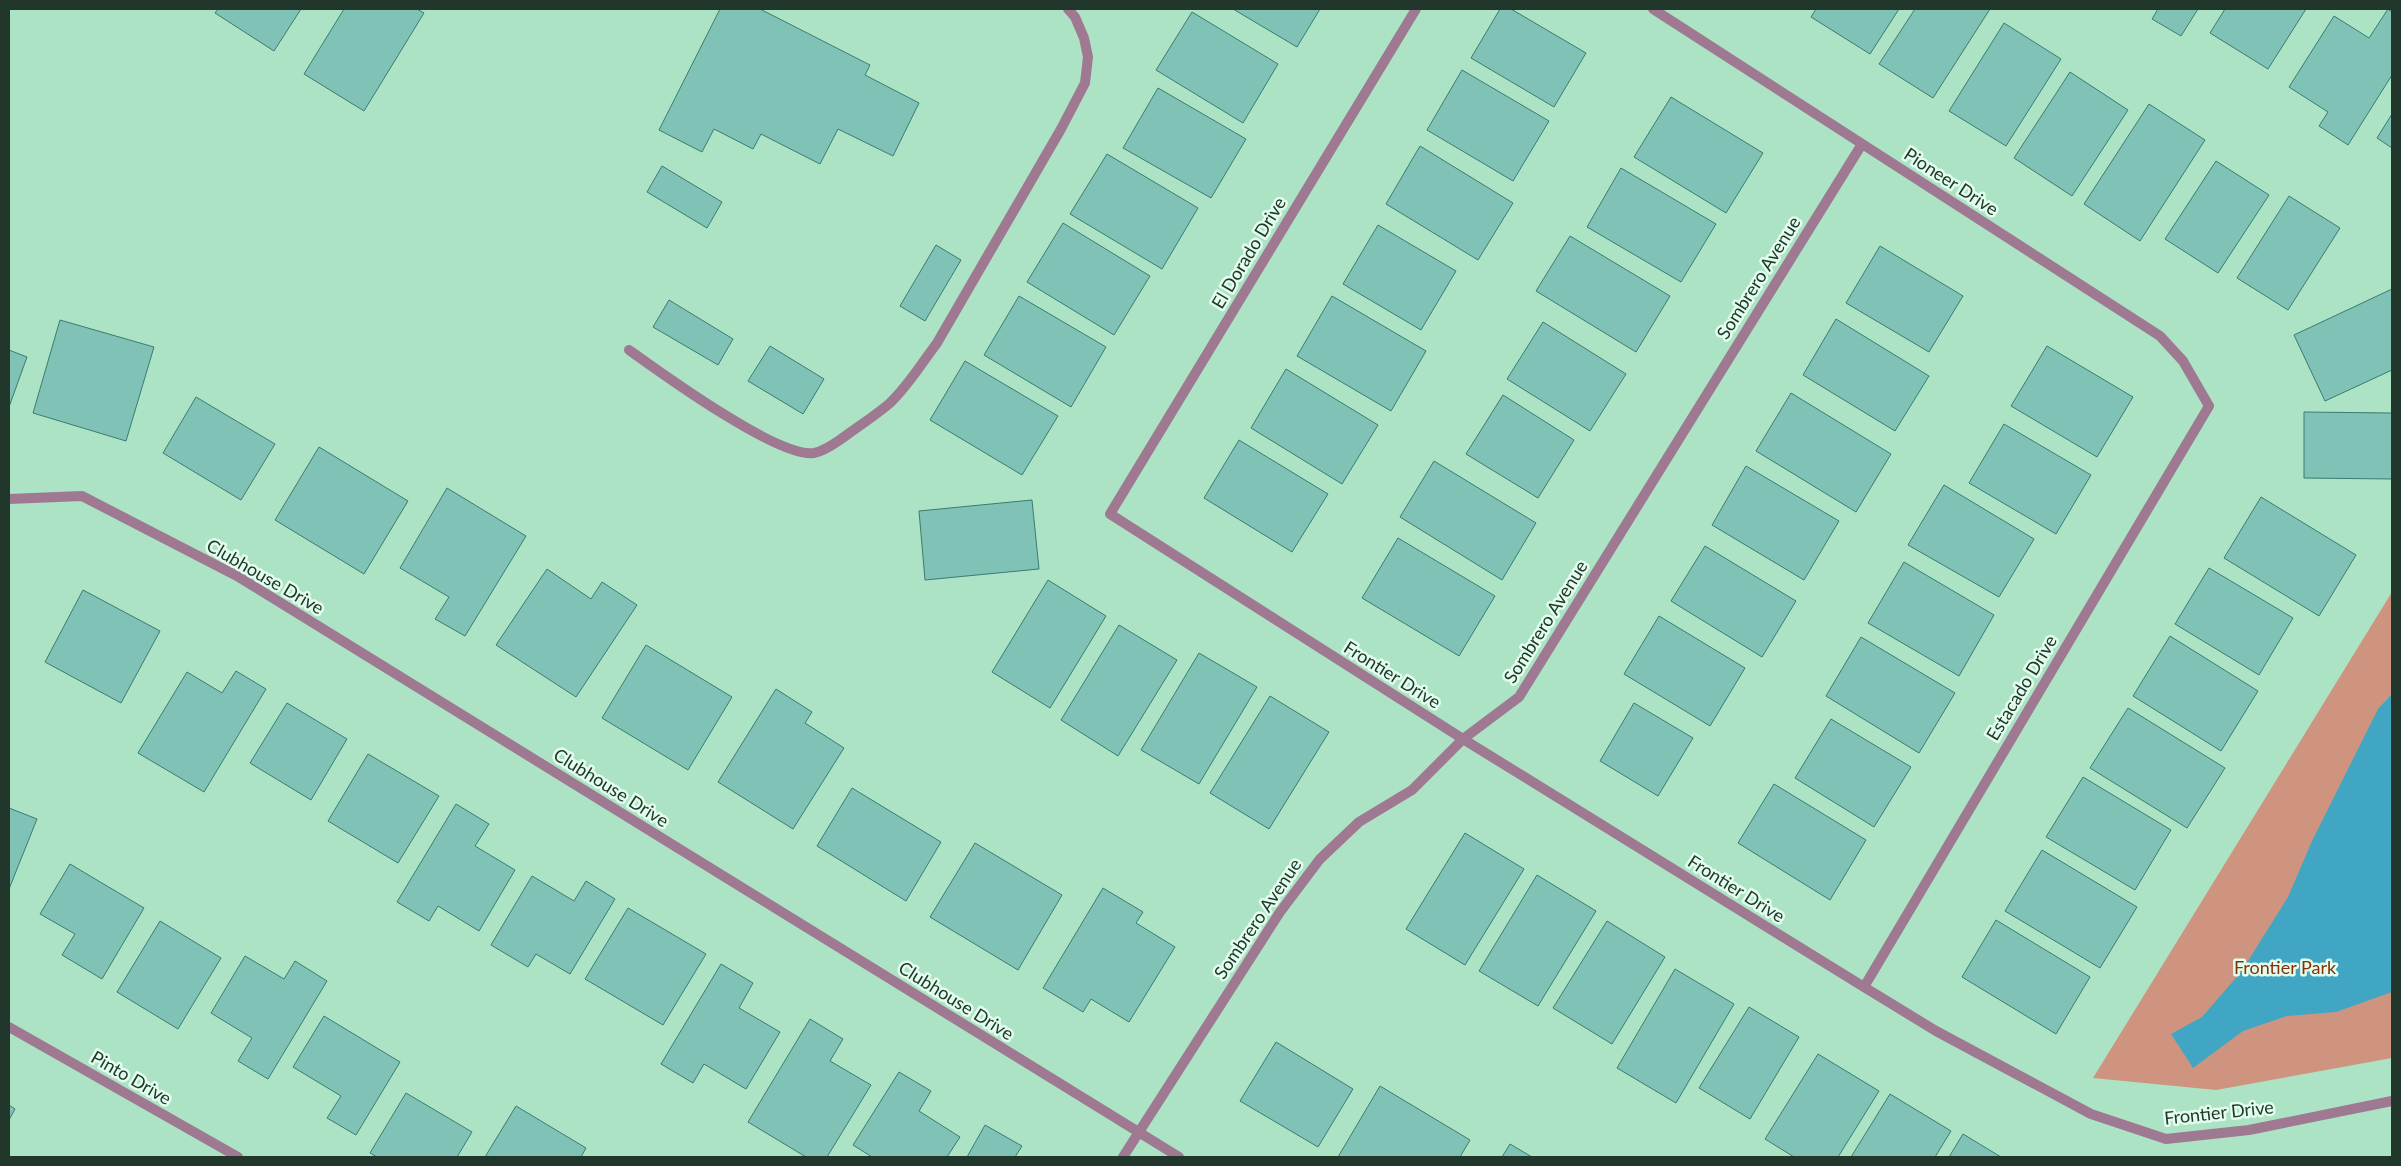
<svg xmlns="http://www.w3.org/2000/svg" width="2401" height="1166" font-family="Lato,sans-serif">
	<rect width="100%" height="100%" fill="#ace3c5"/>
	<path fill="#cf947f" d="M2392,592v466l-176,32 -123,-12z"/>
	<path fill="#41a6c3" d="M2392,694v298l-56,20 -49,4 -44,15 -50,37 -22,-34 31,-17 39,-45 47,-75 24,-56 66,-132z"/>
	<path fill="#81c2b6" stroke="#3a7c70" d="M218,9h83l-27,42 -59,-38z
		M344,9h73l7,4 -60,98 -60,-37z
		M720,9h40l110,56 -5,10 54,28 -26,53 -55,-27 -18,35 -59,-30 -8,15 -39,-20 -12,23 -43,-22z
		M1233,9h87l-23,38z
		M1500,9h11l75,44 -32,54 -83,-49z
		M1816,9h83l-29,45 -59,-37z
		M1915,9h75l-57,89 -54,-34z
		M2158,9h40l-17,27 -29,-17z
		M2225,9h81l-38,60 -58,-36z
		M2388,9l4,3v63l-44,70 -29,-19 9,-14 -39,-25 45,-71 35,22z
		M1192,12l86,52 -35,59 -87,-53z
		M2004,23l57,36 -55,87 -57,-35z
		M1462,70l87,51 -36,60 -86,-51z
		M2070,72l58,38 -56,86 -58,-38z
		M1158,88l88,51 -35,59 -88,-50z
		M1671,97l92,56 -37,60 -92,-56z
		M2149,104l56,36 -65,101 -56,-37z
		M2392,114v34l-15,-10z
		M1420,146l93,57 -35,57 -92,-56z
		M1107,154l91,54 -36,61 -92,-55z
		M2216,161l53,34 -51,78 -53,-34z
		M662,166l60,36 -15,26 -60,-36z
		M1621,168l95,56 -35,58 -94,-55z
		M2289,196l51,32 -52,82 -51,-32z
		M1063,223l87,53 -36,59 -87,-53z
		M1378,225l78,46 -35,59 -78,-46z
		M1570,236l100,60 -34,56 -100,-61z
		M936,245l25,15 -36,61 -25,-15z
		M1880,246l83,50 -34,56 -83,-49z
		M2392,289v81l-67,31 -31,-66z
		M1019,296l87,51 -35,60 -87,-52z
		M1332,296l94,55 -35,60 -94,-55z
		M669,300l64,39 -15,26 -65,-38z
		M1836,319l93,57 -34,55 -92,-56z
		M60,320l94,27 -28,94 -93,-28z
		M1543,322l83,52 -36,57 -83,-52z
		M770,346l54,33 -21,35 -55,-33z
		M2047,346l86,51 -36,60 -86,-51z
		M9,350l18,7 -18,50z
		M965,361l93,55 -36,59 -92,-55z
		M1286,369l92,56 -36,59 -91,-56z
		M1791,393l100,61 -35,58 -100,-61z
		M1503,395l71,45 -36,58 -72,-44z
		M196,397l79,47 -34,56 -78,-47z
		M2304,412l88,1v66l-88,-1z
		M2004,424l87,51 -35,59 -87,-51z
		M1239,440l89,54 -36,58 -88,-54z
		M319,447l89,54 -44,73 -89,-54z
		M1434,461l102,62 -34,57 -102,-63z
		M1746,466l93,55 -35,59 -92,-55z
		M1944,485l90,54 -35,58 -91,-52z
		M447,488l79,48 -61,100 -30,-17 14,-22 -49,-29z
		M2261,497l95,58 -37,61 -95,-58z
		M1032,500l7,69 -114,11 -6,-69z
		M1398,538l97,58 -36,60 -97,-58z
		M1705,546l91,55 -34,56 -91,-56z
		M1904,562l90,53 -35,61 -91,-53z
		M2209,568l84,50 -34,57 -84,-51z
		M547,569l44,30 11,-17 35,23 -61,92 -80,-52z
		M1048,580l58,36 -56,92 -58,-36z
		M83,590l77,41 -39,72 -76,-41z
		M1659,616l86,52 -35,58 -86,-52z
		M1119,625l58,35 -59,96 -57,-36z
		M2170,636l88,55 -37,60 -88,-55z
		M1861,637l94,56 -36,60 -93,-57z
		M646,645l86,52 -44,73 -86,-52z
		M1199,653l58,34 -58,97 -58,-34z
		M236,671l30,18 -62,103 -66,-39 49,-81 35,21z
		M776,689l36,23 -7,11 39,25 -51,81 -75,-47z
		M1270,696l59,36 -60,97 -59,-36z
		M287,703l60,36 -36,61 -61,-37z
		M1634,703l59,35 -35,58 -58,-35z
		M2128,708l97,60 -38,60 -97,-60z
		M1831,719l80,48 -37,60 -79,-49z
		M368,754l71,42 -41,67 -70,-42z
		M2083,777l88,53 -36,60 -89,-53z
		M1774,784l92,56 -36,60 -92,-57z
		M852,788l89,54 -35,59 -89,-55z
		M456,804l33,20 -14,22 40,24 -36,61 -41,-25 -9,15 -32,-19z
		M9,808l28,11 -28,70z
		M1465,833l59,36 -59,96 -59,-36z
		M975,843l87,52 -44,75 -88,-53z
		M2042,850l95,57 -37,61 -95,-57z
		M70,864l74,44 -42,71 -40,-24 13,-21 -35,-20z
		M1537,875l59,36 -58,95 -59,-35z
		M532,876l42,25 12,-20 29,18 -45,75 -34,-20 -8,13 -37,-22z
		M1103,888l40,24 -7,11 39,24 -46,75 -38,-23 -8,13 -40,-24z
		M628,908l78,46 -43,71 -78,-46z
		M1996,920l94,57 -34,57 -94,-57z
		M160,921l61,37 -43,71 -61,-37z
		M1607,921l58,36 -53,87 -59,-36z
		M245,956l39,23 11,-18 32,20 -59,98 -30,-18 14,-23 -41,-25z
		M721,964l32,19 -14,25 41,24 -34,57 -42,-25 -11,19 -32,-19z
		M1675,969l59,35 -58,99 -59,-35z
		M1749,1007l50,30 -49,82 -51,-31z
		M324,1016l76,46 -44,73 -29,-17 14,-22 -48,-29z
		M810,1019l33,20 -13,22 41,24 -44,72h-21l-58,-35z
		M1276,1042l77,47 -35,58 -78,-46z
		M1818,1054l61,37 -41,66h-44l-29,-18z
		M899,1072l32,19 -12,20 41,26 -13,20h-75l-19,-12z
		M1380,1086l90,54 -10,17h-122z
		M406,1093l66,39 -15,25h-80l-7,-4z
		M1890,1094l61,37 -16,26h-84z
		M9,1105l6,4 -6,11z
		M516,1106l70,42 -5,9h-96z
		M985,1125l37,21 -7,11h-48z
		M1963,1134l38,23h-52z
		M1510,1144l22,13h-30z"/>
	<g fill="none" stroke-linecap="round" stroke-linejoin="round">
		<path stroke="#9f7991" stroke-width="10" d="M629,350c32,23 149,108 185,103 11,-2 21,-10 30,-16 15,-11 32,-22 46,-34 18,-17 32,-40 47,-60l124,-214 24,-46 3,-26 -4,-19 -9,-21 -7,-8"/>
		<path stroke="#9f7991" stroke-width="10" d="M1416,9l-306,505 353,225 401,248 72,44 155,83 75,25 83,-9 143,-29
			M1653,9l507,327 23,25 26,45 -345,581
			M9,499l73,-3 155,80 942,581
			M9,1027l229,130
			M1123,1157l157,-245 40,-53 39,-37 53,-32 51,-51 56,-42 343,-553"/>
	</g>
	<g text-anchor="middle" stroke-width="5" stroke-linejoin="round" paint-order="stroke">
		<g font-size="18" fill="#21372b" stroke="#e2fded">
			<text transform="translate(1951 182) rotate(33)" y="6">Pioneer Drive</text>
			<text transform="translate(1249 253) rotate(-59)" y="6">El Dorado Drive</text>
			<text transform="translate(1759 278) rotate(-58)" y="6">Sombrero Avenue</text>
			<text transform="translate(265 577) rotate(30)" y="6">Clubhouse Drive</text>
			<text transform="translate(1546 622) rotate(-58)" y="6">Sombrero Avenue</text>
			<text transform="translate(1392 675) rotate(32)" y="6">Frontier Drive</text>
			<text transform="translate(2022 688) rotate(-59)" y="6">Estacado Drive</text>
			<text transform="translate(611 788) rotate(32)" y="6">Clubhouse Drive</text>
			<text transform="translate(1736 889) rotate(32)" y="6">Frontier Drive</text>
			<text transform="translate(1258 919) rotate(-56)" y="6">Sombrero Avenue</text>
			<text transform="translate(956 1001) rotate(32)" y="6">Clubhouse Drive</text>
			<text transform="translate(131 1078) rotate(30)" y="6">Pinto Drive</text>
			<text transform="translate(2219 1113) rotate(-6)" y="6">Frontier Drive</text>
		</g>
		<g font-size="18" fill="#853009" stroke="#e2fded">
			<text x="2285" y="974">Frontier Park</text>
		</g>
	</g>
	<rect width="2401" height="1166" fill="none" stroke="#21372b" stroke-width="20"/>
</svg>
